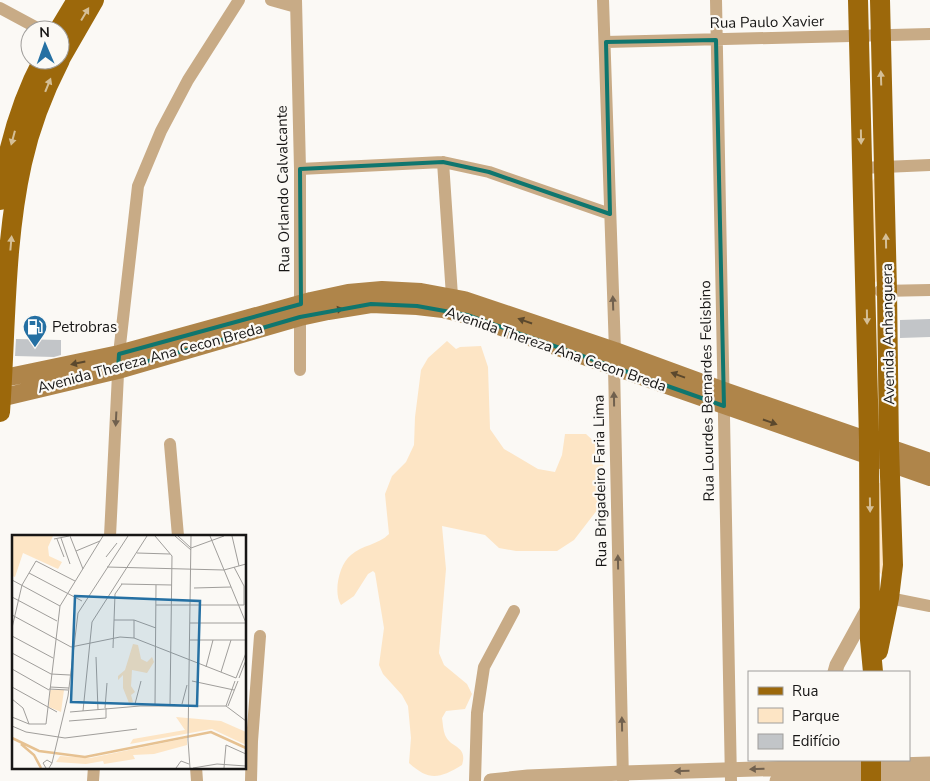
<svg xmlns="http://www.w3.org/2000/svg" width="930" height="781" font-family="'Nunito Sans',sans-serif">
	<rect width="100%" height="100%" fill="#fbf9f5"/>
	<path fill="#fde5c5" d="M876,177l4,104 -6,1 -2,-101z
		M447,341l9,8 4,-2 21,-1 7,21 2,62 14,20 34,20 17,3 7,-17 3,-21h21l14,13 3,17 1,21 -3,20 -27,35 -17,11h-41l-17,-3 -14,-13 -43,-9 4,43 -7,84 5,12 23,19 5,10 -7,15 -19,2 -4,7c1,6 1,12 3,17 6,14 23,10 17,30 -23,14 -33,16 -53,-2l2,-25 -3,-32 -6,-11 -19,-21 -4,-9 5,-37 -9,-55 -2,-2 -5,3 -14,22 -13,9c-8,-12 -2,-41 10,-50 11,-10 27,-10 38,-21l-4,-40 7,-18 14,-14 8,-17 1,-28 6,-47 7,-12z
		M875,483h7l3,95 -8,-8z"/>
	<path fill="#c2c5c8" d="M930,319v18l-30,1v-18z
		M16,339l45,1v15l-7,2 -39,-1z"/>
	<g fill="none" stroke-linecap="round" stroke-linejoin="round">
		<path stroke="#c8ab86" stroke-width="12" d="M271,0l25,7
			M296,0l4,169v201
			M603,0l12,351 -1,16 9,414
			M716,0l15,781
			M0,8l41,22
			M606,42l324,-8
			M443,162l9,134
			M861,168l69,-3
			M300,169l143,-7 46,10 121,42
			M880,291l50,-1
			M170,444l8,92
			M110,536l9,-182 19,-168 23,-55 27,-51 51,-80
			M889,598l41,8
			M196,767l1,14
			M93,781l1,-14
			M251,781l1,-40 8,-105
			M475,781l2,-68 7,-46 30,-56"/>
		<path stroke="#c8ab86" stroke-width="15" d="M835,672l2,-7 33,-60
			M491,781l37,-4 95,-4 307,-9
			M777,781l153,-5"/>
		<path stroke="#af854a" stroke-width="18" d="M0,379l119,-25 192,-53 37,-8 34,-3 39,2 43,8 151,51 109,40 206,71
			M0,398l118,-28 182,-53 28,-6 43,-7 46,2 26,3 24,6 463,162"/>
		<path stroke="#9c680b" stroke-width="20" d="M858,0l11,440 1,200 3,32
			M59,30l18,-30
			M60,59l34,-59
			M0,200c7,-49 20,-97 43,-140
			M0,412c6,-83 4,-168 22,-249 8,-36 21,-70 38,-103
			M878,651l11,-53 4,-33 -4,-118 -2,-156 -7,-291"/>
		<path stroke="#9c680b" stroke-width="20" d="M871,760v21"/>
	</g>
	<defs><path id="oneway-solid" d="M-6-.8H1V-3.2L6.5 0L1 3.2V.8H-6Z" transform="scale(1.25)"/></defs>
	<g fill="#d5bf97">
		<use href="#oneway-solid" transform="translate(85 14) rotate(-59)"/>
		<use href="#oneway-solid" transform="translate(881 78) rotate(-92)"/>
		<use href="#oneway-solid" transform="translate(48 85) rotate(-68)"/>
		<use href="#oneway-solid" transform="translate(861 137) rotate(89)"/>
		<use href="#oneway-solid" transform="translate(13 138) rotate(105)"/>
		<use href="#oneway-solid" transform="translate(886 241) rotate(-91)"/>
		<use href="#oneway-solid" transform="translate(11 243) rotate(-85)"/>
		<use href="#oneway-solid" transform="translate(867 317) rotate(89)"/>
		<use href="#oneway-solid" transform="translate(870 505) rotate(89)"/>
	</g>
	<g fill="#70604e">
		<use href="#oneway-solid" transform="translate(613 303) rotate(-92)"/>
		<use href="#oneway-solid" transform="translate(614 399) rotate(-91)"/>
		<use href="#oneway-solid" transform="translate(116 419) rotate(93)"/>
		<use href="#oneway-solid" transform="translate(618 562) rotate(-91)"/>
		<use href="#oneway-solid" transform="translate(622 724) rotate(-91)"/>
		<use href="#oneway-solid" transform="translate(757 769) rotate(178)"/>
		<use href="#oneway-solid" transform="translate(682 771) rotate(178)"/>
	</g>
	<g fill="#5b482d">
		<use href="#oneway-solid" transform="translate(336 310) rotate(-10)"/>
		<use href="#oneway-solid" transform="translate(525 321) rotate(-161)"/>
		<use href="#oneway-solid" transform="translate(78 363) rotate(168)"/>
		<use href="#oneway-solid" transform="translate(678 375) rotate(-160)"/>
		<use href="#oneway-solid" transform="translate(770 422) rotate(19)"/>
	</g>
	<path fill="none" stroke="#0f766e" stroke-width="4" stroke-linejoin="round" d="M716,40l8,366 -257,-91 -50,-9 -46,-2 -71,13 -182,53 1,-16 182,-50 -1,-135 143,-7 46,10 121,42 -4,-172z"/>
	<defs>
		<symbol id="fuel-pin" viewBox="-11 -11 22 30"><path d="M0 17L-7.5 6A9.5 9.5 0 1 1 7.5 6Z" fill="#2570a3" stroke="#fbf9f5"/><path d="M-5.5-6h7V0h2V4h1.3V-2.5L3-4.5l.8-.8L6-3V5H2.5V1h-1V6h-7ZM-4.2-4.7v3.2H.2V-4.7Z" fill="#fff"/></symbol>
	</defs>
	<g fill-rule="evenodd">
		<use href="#fuel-pin" x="21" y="313" width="28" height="38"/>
	</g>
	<g text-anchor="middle" stroke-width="4.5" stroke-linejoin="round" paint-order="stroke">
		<g font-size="15" fill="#171615" stroke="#fbf9f5">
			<text transform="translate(767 22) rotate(-1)" y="5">Rua Paulo Xavier</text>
			<text transform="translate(283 189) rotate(-91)" y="5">Rua Orlando Calvalcante</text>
			<text transform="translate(888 334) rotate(-91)" y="5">Avenida Anhanguera</text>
			<text transform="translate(556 349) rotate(19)" y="5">Avenida Thereza Ana Cecon Breda</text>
			<text transform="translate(150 358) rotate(-15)" y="5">Avenida Thereza Ana Cecon Breda</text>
			<text transform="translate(707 391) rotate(-91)" y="5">Rua Lourdes Bernardes Felisbino</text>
			<text transform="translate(600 481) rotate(-91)" y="5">Rua Brigadeiro Faria Lima</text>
		</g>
		<g font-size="15" fill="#171615" stroke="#fbf9f5" text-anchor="start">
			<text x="52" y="332">Petrobras</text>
		</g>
	</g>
	<g transform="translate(12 535)">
		<rect width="234" height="234" fill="#fbf9f5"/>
		<path d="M0,1h41l-5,11 1,9 13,6 -4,7 -35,-16 -8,24 -3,-1zM121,109l5,1 3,14 6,3 5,-5 2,5 -7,11 -15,-3 -1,16 4,6 -4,3 2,7 -4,1 -6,-15v-13l-5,5v-4l7,-6zM38,155h14l-3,22 -12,-5zM164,182l45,4 25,11v13l-34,-16 -82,15 3,-5 52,-9zM175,203v7l-33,9 -21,1 2,4 -31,5 -1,-3 -17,3 -30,-2 4,-6 30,2z" fill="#fde5c5"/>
		<path fill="none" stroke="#e6c191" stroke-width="2.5" d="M0,203l27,13 46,6 126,-25 35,16M9,209l13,11 7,13"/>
		<path fill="none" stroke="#a09e9b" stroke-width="1" d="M58,1l13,33M143,1l17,20 -2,149M163,1l16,14M166,1l13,12 33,-12M198,1l36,87M220,1l7,30M49,3l9,26M42,4l15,-3M45,4l7,18M64,16l24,-10M125,18l33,1M94,22l11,-14M95,32l117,3 22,-6M17,38l53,28M0,45l48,26M109,49l51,1M182,53l37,-1M0,62l45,24M144,70h88v-19l-10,-19M0,80l59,32 49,-10 14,1 102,40M102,85h20l22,8M122,85v18M178,88h56M0,93l10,-43 14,-24 39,20M0,101l41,22M178,105h56M101,113l2,-54 7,-10M0,118l39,21 19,1M84,122l2,53M194,132l7,-27M0,134l37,21M209,137l10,-32M224,143l10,-25M227,143l7,-18M180,146l42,9M0,152l45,25M38,152l19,1M37,154l19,1M0,164l11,9 6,16M123,169l6,-23M170,169l5,-19M143,170l1,-120M214,171l9,-25M216,171l10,-25M93,173l2,-25M71,176l9,-89 55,-86M58,177l70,-6h86l20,15M0,182l17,7h17l14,-118 43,-70M57,186l37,-3v-10M0,191l14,6 39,6 72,-9M40,228l16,-67 10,-83 50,-77M34,233l-3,-5 4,-3 5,3 -3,5M164,233l5,-7 8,3M178,233l-2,-28 3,-204M181,233l24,-4 29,2M212,233l2,-23 20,9"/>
		<path fill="#2570a3" fill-opacity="0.15" stroke="#2570a3" stroke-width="2.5" d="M63,61l125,5 -3,105 -126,-4z"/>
		<rect width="234" height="234" fill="none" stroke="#171615" stroke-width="2.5"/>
	</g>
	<rect x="748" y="671" width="162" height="90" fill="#fbf9f5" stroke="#a09e9b"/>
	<rect x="758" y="687" width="25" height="8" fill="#9c680b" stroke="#a09e9b"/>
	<text x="792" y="696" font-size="15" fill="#171615">Rua</text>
	<rect x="758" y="708" width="25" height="15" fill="#fde5c5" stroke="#a09e9b"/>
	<text x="792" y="721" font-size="15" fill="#171615">Parque</text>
	<rect x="758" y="734" width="25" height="15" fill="#c2c5c8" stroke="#a09e9b"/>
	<text x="792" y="746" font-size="15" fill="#171615">Edifício</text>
	<g transform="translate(45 45) rotate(358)"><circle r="24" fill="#fbf9f5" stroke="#a09e9b"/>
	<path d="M0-4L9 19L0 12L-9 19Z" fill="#2570a3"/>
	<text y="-8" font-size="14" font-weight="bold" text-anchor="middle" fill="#171615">N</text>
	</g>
</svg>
